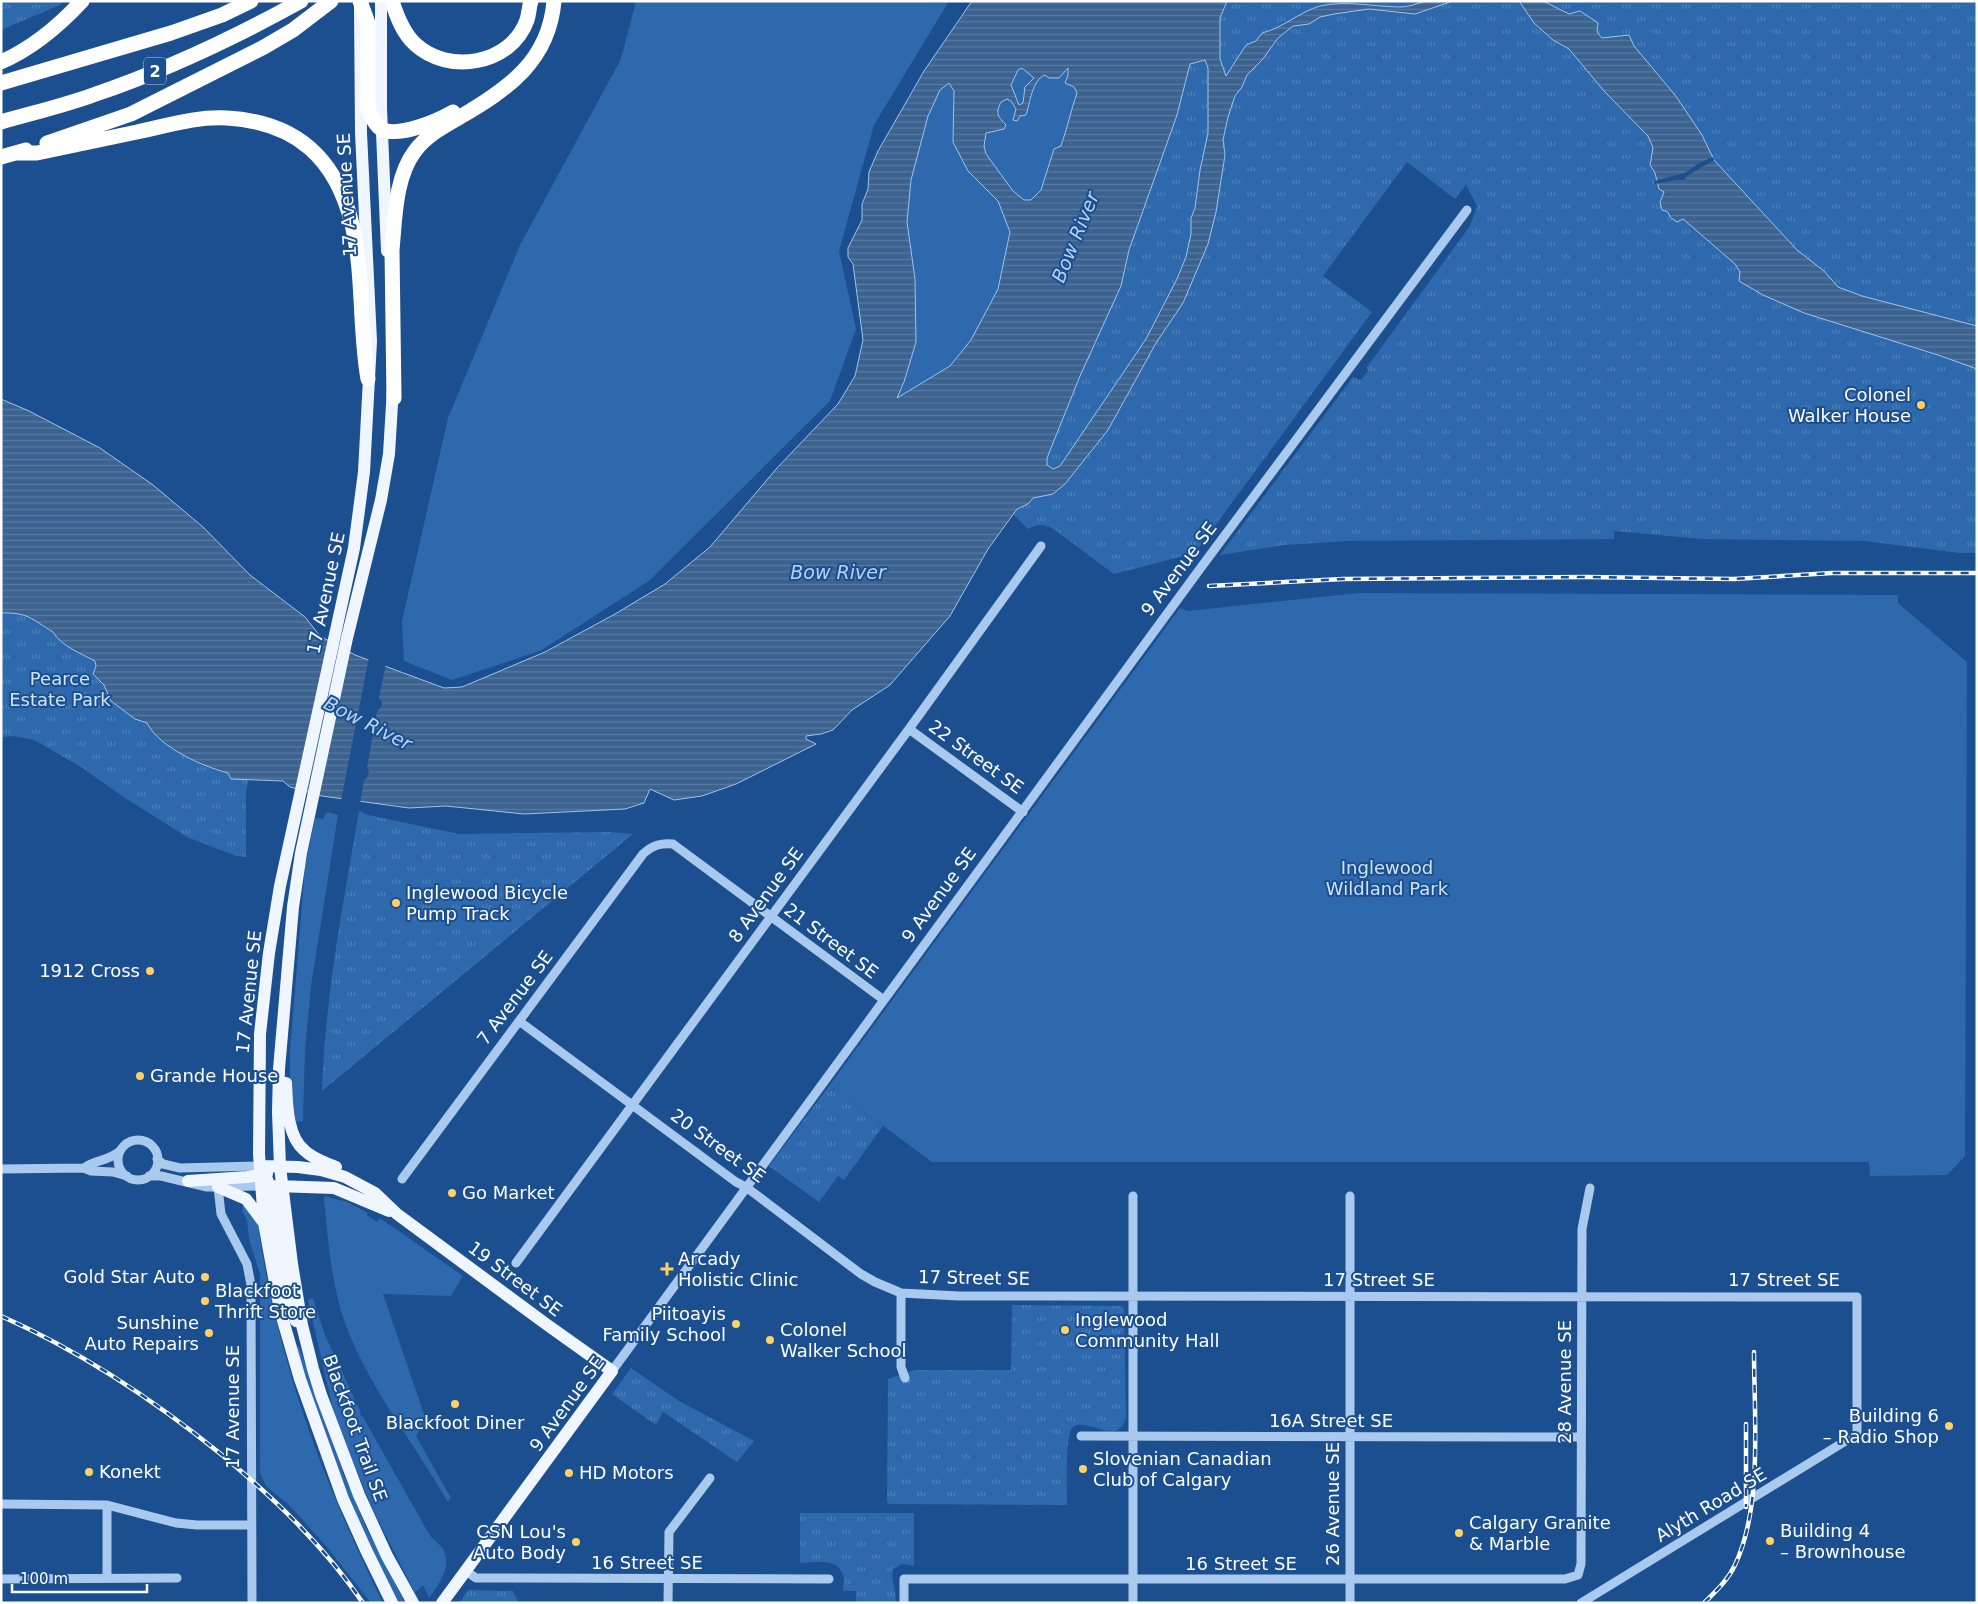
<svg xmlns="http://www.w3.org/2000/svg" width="1978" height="1604" font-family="'DejaVu Sans',sans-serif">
	<defs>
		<pattern id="park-tufts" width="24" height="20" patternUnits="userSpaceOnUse" patternTransform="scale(1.25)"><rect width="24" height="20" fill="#2e69ad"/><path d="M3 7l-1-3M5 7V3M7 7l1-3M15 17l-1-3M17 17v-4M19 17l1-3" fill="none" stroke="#4d80b9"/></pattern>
		<pattern id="water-rules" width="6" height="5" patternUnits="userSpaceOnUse" patternTransform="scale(1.25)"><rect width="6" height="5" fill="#3c6290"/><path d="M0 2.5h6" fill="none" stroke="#597aa1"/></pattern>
	</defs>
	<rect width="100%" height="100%" fill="#1b4f8f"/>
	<path fill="#2e69ad" d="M636,1h313l-75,124 -35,126 17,78 -26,72 -181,180 -109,70 -88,29 -48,-19 -2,-40 46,-203 72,-173 101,-186z
		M1022,67l12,11 -5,5 -6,20 -4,2 -8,-20 7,-15z
		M1068,68v7l9,18c-6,17 -10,36 -16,53l-7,3 -13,41 -10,10h-7l-11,-9 -27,-37 -2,-8 2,-13 14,-3 4,-7c-8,-6 -8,-12 -3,-21l6,-3 4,2 9,15c13,-11 9,-29 20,-39 7,-5 20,-7 28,-9z
		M949,83l5,8 -1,51 15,29 30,30 12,31 -12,57 -27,51 -21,26 -53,32 7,-15 12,-41 -1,-63 -8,-57 4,-42 17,-64 12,-27z
		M1358,593l540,2v8l69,59 -2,494 -18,19 -77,1 -1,-14h-937l-103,-76 351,-478 8,3z
		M327,812l11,3 -27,171 -6,64 -2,71 -7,1 -6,-45v-25l15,-185 10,-49 8,1z
		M325,1196l22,6 21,11 -1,2 10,7 3,-4 83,58 -12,20 -68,-2 43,126 -10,16 35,62 -3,4c-34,-59 -79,-114 -103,-179 -14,-40 -17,-83 -21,-124z
		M243,1205l11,10 4,11c20,136 64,253 125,377h-12l-44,-56 -38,-42 -23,-19 -6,-13v-199l-11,-35 -2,-19 -5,-9z
		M313,1298l12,37 36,78 -1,2 3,2 66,117c4,6 11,10 14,15 10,18 -5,36 -14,49l-6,-13 -8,8 -43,-85 -37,-90 -27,-118z
		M299,1346l45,129 22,52 39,76h-7l-41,-81 -62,-174z"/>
	<path fill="url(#park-tufts)" d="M1,1h63l-4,4 -59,25z
		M1191,1h786v552h-18l-94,-12 -163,-2 -88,-8v8l-266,2 -64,4 -64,10 133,-178 8,3 7,-9 -1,-4 103,-141 7,-20 -11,-21 -11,14 -48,-37 -84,114 49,36 -177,241 -81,21 -62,-46c-9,-4 -15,-4 -24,1l-19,-19z
		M1,582l252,179 -7,30v66l-10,-1 -49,-19 -65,-41 -41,-29 -47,-27 -20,-4 -13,1z
		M359,811l9,4 91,19 150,-2 24,2 -311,257c3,-95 21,-187 37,-280z
		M829,1086l54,40 -39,54 -6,-4 -19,26 -50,-36z
		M1012,1305l110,1 2,3 2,109c-9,30 -41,-3 -54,10 -7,8 -5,63 -5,77l-178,-1 -2,-2 1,-123 26,-9h97z
		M631,1368l48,33 75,40 -17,21 -74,-50 -7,13 -44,-31z
		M800,1513h114v53l-12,-2 -9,5c-2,11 3,22 3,34h-40v-12h-13c0,-5 2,-12 0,-16 -5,-18 -29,-12 -43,-12z
		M468,1590l45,1 6,12h-60z"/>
	<path fill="url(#water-rules)" stroke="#9cc4f0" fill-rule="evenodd" d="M972,1h255l-7,17v41l6,17 20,-31 10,-4 6,-8c21,-5 37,-21 58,-27 27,-6 54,1 81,1 8,0 14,-3 22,-5 8,-2 21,-1 30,-1l-38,13 -46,-5 -35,5 -14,3 -11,7 -16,2 -15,12 -16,22 -15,15 -5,12 -7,9 -7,21 -5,23 2,15 -9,57 -8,32 -25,59 -27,40 -48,87 -43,54 -12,10 -20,4 -5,6 -11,5 -29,40 -38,67 -60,69 -38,25 -19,20 -12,4 -15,2v3l10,5 -80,40 -34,12 -28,4 -24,-11 -6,14 -19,6 -101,5 -78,-8 -37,2 -87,-12 -32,-9 -7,-6 -52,-2 -3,-6c-26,-7 -68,-25 -81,-50l-12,-4 -24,-18 -7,-16 -11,-11 3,-8 -1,-5c-13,-7 -34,-15 -42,-29 -21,-13 -26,-20 -52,-19v-214l28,12 71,37 53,37 50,42 47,48 55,42 15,19 35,19 89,33 18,-1 83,-35 70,-38 50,-30 45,-37 67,-79 61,-64 17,-28 8,-36 -10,-76 -5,-7v-9l14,-28v-16l6,-15 1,-17 9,-21 46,-80zM1205,60l3,8v65l-8,37 -5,38 -4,10v16l-5,23 -9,22 -31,60 -86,127 -7,3 -6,-4v-7l33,-82 41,-90 8,-36 48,-135 13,-51zM1022,68l12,10 -9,9 -2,16 -4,2 -8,-20 7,-15zM1068,68v7l-3,8 9,4 3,6c-6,17 -10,36 -16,53l-7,3 -13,41 -10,10h-7l-11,-9 -27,-37 -2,-8 2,-13 18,-4 2,-4c-8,-8 -11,-12 -5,-23l6,-3 4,2 5,8 -3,11 4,1 3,-5 6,-1c4,-12 6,-35 19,-40l4,3h10zM949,83l5,8 -1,51 15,29 30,30 12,31 -12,57 -27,51 -21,26 -53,32 7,-16 12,-40 -1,-63 -8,-57 4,-42 17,-64 12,-26z
		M1519,1h24l26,13 11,-3 18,12 -1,9 5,6 27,-3 5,11 41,49 27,40 12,25 83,90 27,21 14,16 24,9 115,30v43l-36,-13 -137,-43 -41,-18 -24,-14 1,-9 -5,-8 -52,-45 -6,3 -7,-5 -2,-5 -6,-2 -2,-8 4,-10 -5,-3 -4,-16 -5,-8 3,-17 -5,-12 -44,-45 -35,-42 -16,-9 -19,-17z"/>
	<path fill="#1b4f8f" d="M1713,157l1,3 -27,16 -3,4h-8l-21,4 -1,-3 31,-8 14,-10z
		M369,657l17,6 -7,35 3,4 -1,6 -4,3 -10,57 2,3 -2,7 -3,2 -4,24 -19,-3z"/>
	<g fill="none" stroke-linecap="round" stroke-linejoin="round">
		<path stroke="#a9c9ee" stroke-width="9" d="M909,729l114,83
			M519,1021l217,161 10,5 115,87 14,8 26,11 58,3 898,1v137l-276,169
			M118 1160a20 20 0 1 1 40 0a20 20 0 1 1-40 0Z
			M157,1159l6,5 17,4 80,-2
			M84,1168c12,-9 23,-6 36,-17
			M1,1169l83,-1 7,3 22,1 14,4
			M149,1176h12l46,11 54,-1
			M402,1179l241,-325c10,-9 17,-11 30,-10l211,156
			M218,1187l3,27 26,50 4,21 1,318
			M516,1263l393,-534 132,-183
			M901,1293v74l4,11
			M612,1371l593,-809 262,-352
			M1081,1436l500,1
			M1,1504l106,1 69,18 21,2h54
			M107,1505v73
			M466,1571l10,7h9l344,1
			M1,1579l176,-1
			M668,1603l1,-71 41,-54
			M904,1603v-24h661l13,-4 3,-11 1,-335 8,-41
			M1133,1603v-407
			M1350,1603v-407"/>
		<path stroke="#f0f6ff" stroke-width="12" d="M381,1v108l6,142
			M360,7l1,126 10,208 -7,131 -10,76 -74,338 -11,67 -9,81 -1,120 5,69 16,87 20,69 43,120 23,51 26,53
			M393,388l-4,66 -8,46 -34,138 -46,215 -8,54 -14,162 -1,43 2,55 12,97 10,61 11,44 8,26 38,100 28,61 26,47
			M286,1083c1,20 1,53 18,67 9,9 20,12 32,17
			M260,1166l38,1 23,3 24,7 30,16 22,21 149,110 66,47 -170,232
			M265,1175c9,17 9,39 12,58 4,30 8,60 19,88
			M188,1181l59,-4 20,-3
			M276,1186l58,2 55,23
			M218,1187l28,12 18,24"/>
		<path stroke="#fff" stroke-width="15" d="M360,1l8,22v87c3,6 7,15 13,19 18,9 56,-8 72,-17
			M392,1c5,16 11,32 23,43 33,31 96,21 112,-24 2,-6 2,-13 4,-19
			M1,62c32,-14 57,-35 81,-61
			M1,83l170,-50 51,-18 29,-14
			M1,122c31,-9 62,-16 92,-27 71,-24 141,-57 208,-94
			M47,143l84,-29 133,-67 29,-17 38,-29
			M17,153h20c33,-7 67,-14 100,-21 29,-6 60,-16 90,-14 69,4 109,40 125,106 12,50 7,104 16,155
			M1,157l25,-7
			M394,398l-2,-148c3,-31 3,-73 23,-99 11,-15 29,-25 45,-34 48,-28 89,-56 94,-116"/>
		<defs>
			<path id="rail" d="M1209,586l134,-7 243,-2 148,2 98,-6h145
				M1,1316c81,36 153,84 221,139 53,44 102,91 141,148
				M1746,1424v83
				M1704,1603c12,-12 24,-23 31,-38 28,-59 19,-149 19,-213"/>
		</defs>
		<use href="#rail" stroke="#fff" stroke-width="4.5"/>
		<use href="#rail" stroke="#1b4f8f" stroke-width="2.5" stroke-dasharray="8" stroke-linecap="butt"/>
	</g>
	<g fill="#ffd166" stroke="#1b4f8f" stroke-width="2">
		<circle cx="1921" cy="405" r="5"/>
		<circle cx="396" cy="903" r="5"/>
		<circle cx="150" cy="971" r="5"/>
		<circle cx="140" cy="1076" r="5"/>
		<circle cx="452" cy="1193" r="5"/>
		<path d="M664.5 1261.5h5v5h5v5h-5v5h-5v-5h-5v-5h5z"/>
		<circle cx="205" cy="1277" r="5"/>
		<circle cx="205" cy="1301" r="5"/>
		<circle cx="736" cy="1324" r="5"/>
		<circle cx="1065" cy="1330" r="5"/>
		<circle cx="209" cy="1333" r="5"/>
		<circle cx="770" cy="1340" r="5"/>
		<circle cx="455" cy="1404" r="5"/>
		<circle cx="1949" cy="1426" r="5"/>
		<circle cx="1083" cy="1469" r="5"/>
		<circle cx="89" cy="1472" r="5"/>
		<circle cx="569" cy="1473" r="5"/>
		<circle cx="1459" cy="1533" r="5"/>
		<circle cx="1770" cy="1541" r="5"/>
		<circle cx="576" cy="1542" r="5"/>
	</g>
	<g text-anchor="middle" stroke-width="4" stroke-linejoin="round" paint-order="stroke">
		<rect fill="#1b4f8f" stroke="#bbcadd" stroke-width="1" x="144" y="57.5" width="22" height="27" rx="4"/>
		<g font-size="16" font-weight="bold" fill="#fff">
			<text x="155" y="77">2</text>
		</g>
		<g font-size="18" fill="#fff" stroke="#1b4f8f">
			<text transform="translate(347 195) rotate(-93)" y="6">17 Avenue SE</text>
			<text transform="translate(1179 569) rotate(-53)" y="6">9 Avenue SE</text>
			<text transform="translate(326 593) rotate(-78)" y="6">17 Avenue SE</text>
			<text transform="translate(976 757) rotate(36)" y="6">22 Street SE</text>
			<text transform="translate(766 895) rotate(-54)" y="6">8 Avenue SE</text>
			<text transform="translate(939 895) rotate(-54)" y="6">9 Avenue SE</text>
			<text transform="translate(831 941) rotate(37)" y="6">21 Street SE</text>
			<text transform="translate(249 992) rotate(-84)" y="6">17 Avenue SE</text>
			<text transform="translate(515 998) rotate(-53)" y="6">7 Avenue SE</text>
			<text transform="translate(718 1146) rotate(36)" y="6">20 Street SE</text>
			<text transform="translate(974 1278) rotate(1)" y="6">17 Street SE</text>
			<text transform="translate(515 1279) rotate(37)" y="6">19 Street SE</text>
			<text x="1379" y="1286">17 Street SE</text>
			<text x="1784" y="1286">17 Street SE</text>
			<text transform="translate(1565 1382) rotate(-90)" y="6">28 Avenue SE</text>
			<text transform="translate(567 1404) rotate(-54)" y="6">9 Avenue SE</text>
			<text transform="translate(233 1407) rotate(-90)" y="6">17 Avenue SE</text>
			<text x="1331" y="1427">16A Street SE</text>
			<text transform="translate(355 1428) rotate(70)" y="6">Blackfoot Trail SE</text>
			<text transform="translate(1333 1504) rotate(-90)" y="6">26 Avenue SE</text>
			<text transform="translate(1711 1505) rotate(-31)" y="6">Alyth Road SE</text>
			<text x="647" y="1569">16 Street SE</text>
			<text x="1241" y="1570">16 Street SE</text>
		</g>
		<g font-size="18" fill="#fff" stroke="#1b4f8f" text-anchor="start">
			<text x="1911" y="401" text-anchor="end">Colonel<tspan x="1911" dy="21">Walker House</tspan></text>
			<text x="406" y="899">Inglewood Bicycle<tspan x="406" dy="21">Pump Track</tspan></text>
			<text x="140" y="977" text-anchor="end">1912 Cross</text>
			<text x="150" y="1082">Grande House</text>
			<text x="462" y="1199">Go Market</text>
			<text x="678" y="1265">Arcady<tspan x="678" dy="21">Holistic Clinic</tspan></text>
			<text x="195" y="1283" text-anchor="end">Gold Star Auto</text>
			<text x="215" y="1297">Blackfoot<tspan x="215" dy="21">Thrift Store</tspan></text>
			<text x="726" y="1320" text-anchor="end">Piitoayis<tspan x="726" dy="21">Family School</tspan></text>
			<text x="1075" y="1326">Inglewood<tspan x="1075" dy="21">Community Hall</tspan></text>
			<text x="199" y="1329" text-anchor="end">Sunshine<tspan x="199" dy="21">Auto Repairs</tspan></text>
			<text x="780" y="1336">Colonel<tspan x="780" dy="21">Walker School</tspan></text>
			<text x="1939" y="1422" text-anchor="end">Building 6<tspan x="1939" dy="21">– Radio Shop</tspan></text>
			<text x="455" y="1429" text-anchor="middle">Blackfoot Diner</text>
			<text x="1093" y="1465">Slovenian Canadian<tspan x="1093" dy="21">Club of Calgary</tspan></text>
			<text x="99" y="1478">Konekt</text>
			<text x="579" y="1479">HD Motors</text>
			<text x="1469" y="1529">Calgary Granite<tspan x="1469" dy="21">&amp; Marble</tspan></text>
			<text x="1780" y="1537">Building 4<tspan x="1780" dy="21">– Brownhouse</tspan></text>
			<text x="566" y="1538" text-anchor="end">CSN Lou's<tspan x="566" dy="21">Auto Body</tspan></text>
		</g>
		<g font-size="18" fill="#cfe3fa" stroke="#1b4f8f">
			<text x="60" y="685">Pearce<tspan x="60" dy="21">Estate Park</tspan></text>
			<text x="1387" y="874">Inglewood<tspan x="1387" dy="21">Wildland Park</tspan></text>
		</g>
		<g font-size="19" font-style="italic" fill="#b5d3f5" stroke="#1b4f8f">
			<text transform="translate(1075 237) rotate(-68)" y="7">Bow River</text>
			<text x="838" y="579">Bow River</text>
			<text transform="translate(368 723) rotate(27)" y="7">Bow River</text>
		</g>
	</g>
	<rect width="1978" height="1604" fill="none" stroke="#ffffff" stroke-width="5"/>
	<path d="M12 1584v8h135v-8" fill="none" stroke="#ffffff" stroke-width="2.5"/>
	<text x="20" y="1584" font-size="15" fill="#ffffff" stroke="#1b4f8f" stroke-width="4" paint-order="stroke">100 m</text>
</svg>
